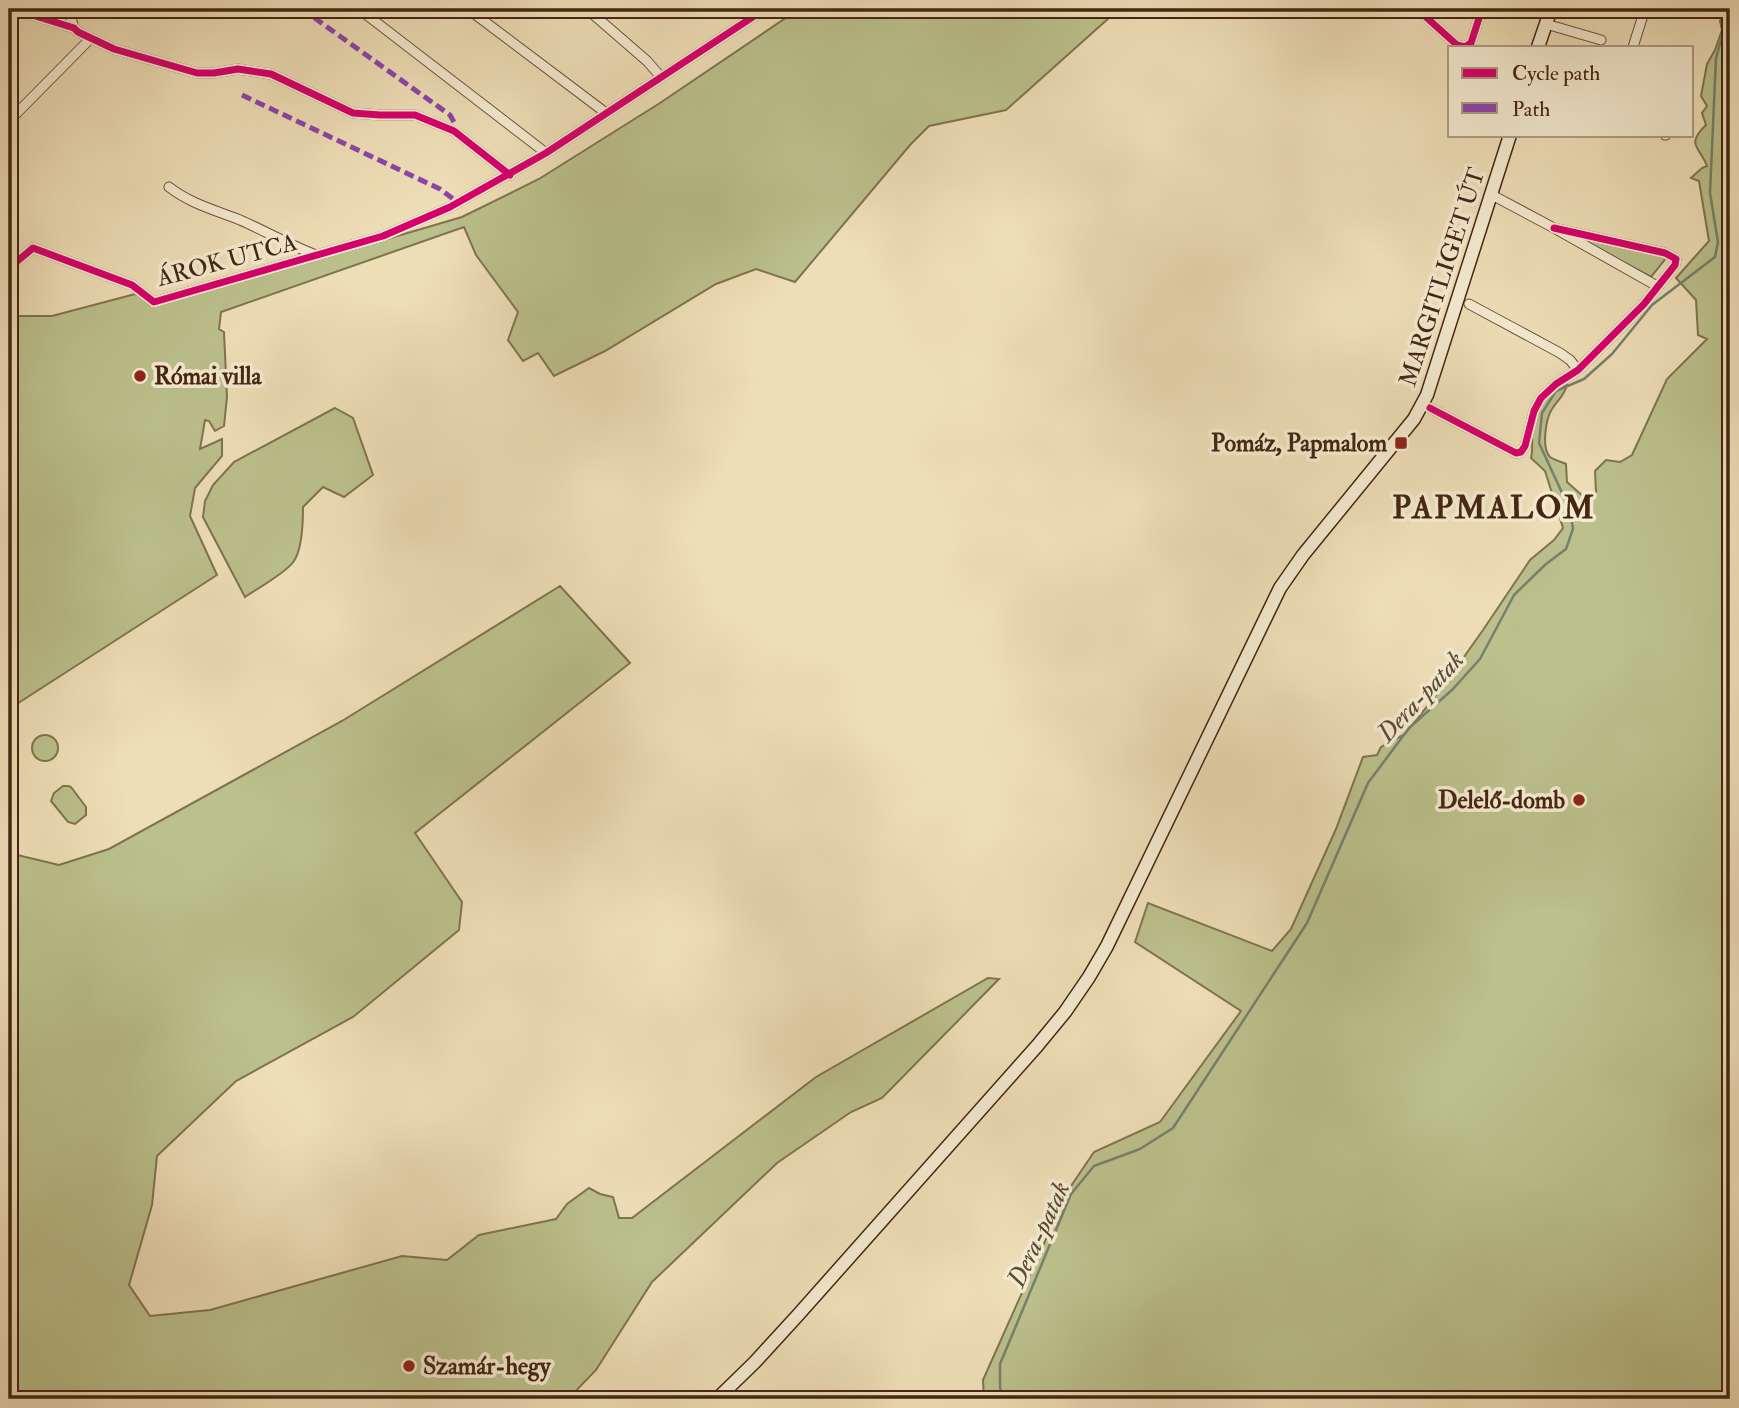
<svg xmlns="http://www.w3.org/2000/svg" width="1739" height="1408" font-family="'IM FELL Double Pica',serif">
	<rect width="100%" height="100%" fill="#eedeb7"/>
	<filter id="stains"><feTurbulence type="fractalNoise" baseFrequency=".00286" numOctaves="4"/><feColorMatrix values="0 0 0 0 .2 0 0 0 0 .09 0 0 0 0 .02 0 0 0 .5 -.17"/></filter>
	<radialGradient id="worn" r=".72"><stop offset=".6" stop-color="#630" stop-opacity="0"/><stop offset="1" stop-color="#630" stop-opacity=".3"/></radialGradient>
	<path fill="#bbc08c" stroke="#80734f" stroke-width="2" d="M799,9h320l-113,101 -77,16 -19,19 -115,137 -39,-13 -40,15 -111,67 -51,25 -16,-23 -15,8 -15,-21 10,-28 -42,-57 -12,-28 -243,85 -2,17 5,3 3,65 -3,29 -9,5 -6,-10 -4,-1 -5,29 22,-10v17l-27,32 -5,28 27,59 -208,134v-399l9,6h34l83,-22 19,8 233,-63 75,-22 77,-38 121,-76z
		M1725,9h5v1390h-746l-1,-19 84,-188 27,-40 66,-30 81,-111 -106,-69 13,-39 124,48 19,-22 45,-100 27,-72 14,-2 4,-8 24,-13 37,-46 41,-58 47,-70 24,-20 9,-12 -18,-57 -14,-13c2,-8 1,-15 1,-23 2,-24 12,-43 35,-50 -4,13 -8,13 -15,24 -6,9 -11,39 -2,48 4,3 12,5 16,7l1,18 17,15 7,-1 5,-4 -1,-21 11,-11 14,2 12,-7 35,-76 40,-40 -9,-4 -2,-35 -20,-22 33,-37 -10,-60 -8,-3 11,-10 5,-2c-7,-19 -22,-21 -1,-41l-4,-12 5,-7 -6,-10 6,-32 8,-14 7,-20 -2,-9z
		M1574,236l90,20 2,2 -15,19z
		M335,408l18,10 20,57 -29,22 -21,-10 -20,20c0,14 -1,42 -9,54 -8,12 -36,27 -49,36l-42,-80 2,-16 8,-16 21,-23z
		M560,586l70,77 -215,170 47,69 -3,28 -106,87 -117,64 -79,75 -5,49 -23,80 21,31 60,-6 192,-54 45,4 32,-25 77,-16 11,-15 22,-16 11,6 13,3 6,21h13l184,-141 172,-99 11,1 -117,119 -31,14 -74,51 -125,119 -56,88 -28,29h-559v-546l50,12 50,-16 233,-128z
		M32 748a13 13 0 1 1 26 0a13 13 0 1 1-26 0Z
		M63,786h5l3,1 15,20v8l-11,9 -7,-2 -17,-21 3,-8z"/>
	<g fill="none" stroke-linecap="round" stroke-linejoin="round">
		<path stroke="#77806e" stroke-width="2.5" d="M1002,1399l-2,-12v-23l71,-170 23,-28 46,-17 33,-21 134,-205 61,-140 41,-55 43,-38 28,-31 34,-64 32,-31 20,-15 7,-20 -3,-19 -31,-67 3,-30 14,-22 28,-12 28,-25 40,-49 63,-48 3,-15 -8,-49 6,-135 14,-49"/>
		<defs>
			<path id="street" d="M66,9l4,5 4,14
				M359,9l187,144
				M468,9l138,104
				M587,9l60,52 14,16
				M1417,9l40,36 8,2 6,-4 11,-34
				M9,10l4,-1 61,19 4,4 36,17 83,24h17l24,-4 33,5 82,39 27,2h35l39,16 56,44
				M1546,24l55,16
				M1633,47l12,-38
				M9,121l82,-83
				M1665,135h1
				M169,187c22,17 46,23 71,33 25,11 50,25 76,35
				M1492,195l62,33 103,58
				M9,268l24,-20 99,37 22,17 229,-66 67,-29 96,-54 219,-144
				M1469,304l91,49 10,7 8,10
				M1430,408l86,45 5,-1 4,-6 9,-35 7,-13 15,-14 22,-14 66,-66 31,-39 1,-6 -11,-6 -111,-25"/>
			<path id="secondary" d="M1538,47l13,-38
				M717,1399l38,-37 43,-47 239,-269 28,-34 24,-35 18,-31 173,-358 23,-33 111,-136 13,-24 83,-260"/>
		</defs>
		<use href="#street" stroke="#6f543b" stroke-width="11"/>
		<use href="#secondary" stroke="#452612" stroke-width="15"/>
		<use href="#street" stroke="#f4ead0" stroke-width="9"/>
		<use href="#secondary" stroke="#f4ead0" stroke-width="12"/>
		<path stroke="#8e44ad" stroke-width="5" stroke-dasharray="10 5" stroke-linecap="butt" d="M302,9l148,106 4,7v9
			M575,9l15,4
			M242,95l198,94 17,13"/>
		<defs>
			<path id="cycleway" d="M1417,9l40,36 8,2 6,-4 11,-34
				M9,10l4,-1 61,19 4,4 36,17 83,24h17l24,-4 33,5 82,39 27,2h35l39,16 56,44
				M9,268l24,-20 99,37 22,17 229,-66 67,-29 96,-54 219,-144
				M1430,408l86,45 5,-1 4,-6 9,-35 7,-13 15,-14 22,-14 66,-66 31,-39 1,-6 -11,-6 -111,-25"/>
		</defs>
		<use href="#cycleway" stroke="#f4ead0" stroke-width="11"/>
		<use href="#cycleway" stroke="#d6006c" stroke-width="7"/>
	</g>
	<g fill="#8f2418" stroke="#f4ead0" stroke-width="2.5">
		<circle cx="140" cy="376" r="7"/>
		<rect x="1394" y="436" width="14" height="14" rx="3.5"/>
		<circle cx="1579" cy="800" r="7"/>
		<circle cx="409" cy="1366" r="7"/>
	</g>
	<g text-anchor="middle" stroke-width="7" stroke-linejoin="round" paint-order="stroke">
		<g font-size="24" fill="#452612" stroke="#f4ead0">
			<text transform="translate(227 260) rotate(-15)" y="8">ÁROK UTCA</text>
			<text transform="translate(1442 277) rotate(-72)" y="8">MARGITLIGET ÚT</text>
		</g>
		<g font-size="24" font-weight="bold" fill="#452612" stroke="#f4ead0" text-anchor="start">
			<text x="154" y="384">Római villa</text>
			<text x="1387" y="451" text-anchor="end">Pomáz, Papmalom</text>
			<text x="1565" y="808" text-anchor="end">Delelő-domb</text>
			<text x="423" y="1374">Szamár-hegy</text>
		</g>
		<g font-size="26" font-style="italic" fill="#5a4c38" stroke="#f4ead0">
			<text transform="translate(1420 696) rotate(-47)" y="9">Dera-patak</text>
			<text transform="translate(1038 1234) rotate(-65)" y="9">Dera-patak</text>
		</g>
		<g font-size="32" font-weight="bold" letter-spacing="2" fill="#452612" stroke="#f4ead0">
			<text x="1494" y="518">PAPMALOM</text>
		</g>
	</g>
	<rect width="1739" height="1408" fill="none" stroke="#eedeb7" stroke-width="35"/>
	<rect x="10" y="10" width="1718" height="1387" fill="none" stroke="#452612" stroke-width="3.5"/>
	<rect x="18" y="18" width="1704" height="1373" fill="none" stroke="#452612" stroke-width="2"/>
	<rect x="1448" y="46" width="245" height="91" fill="#f4ead0" stroke="#ae9c84" stroke-width="2"/>
	<rect x="1462" y="68" width="35" height="10" fill="#d6006c" stroke="#ae9c84" stroke-width="2"/>
	<text x="1512" y="80" font-size="21" fill="#452612">Cycle path</text>
	<rect x="1462" y="103" width="35" height="10" fill="#8e44ad" stroke="#ae9c84" stroke-width="2"/>
	<text x="1512" y="116" font-size="21" fill="#452612">Path</text>
	<rect width="100%" height="100%" filter="url(#stains)"/>
	<rect width="100%" height="100%" fill="url(#worn)"/>
</svg>
